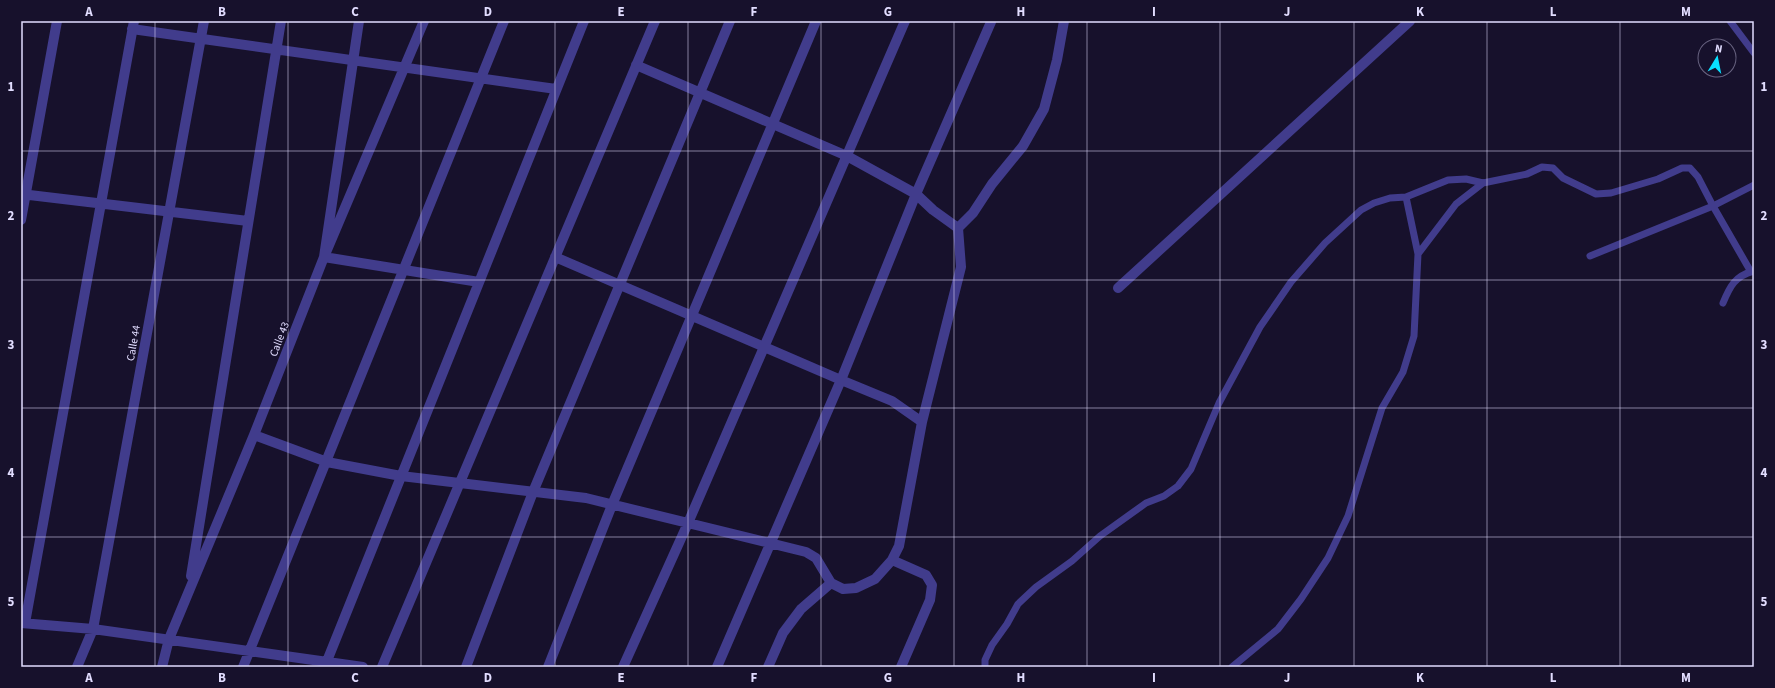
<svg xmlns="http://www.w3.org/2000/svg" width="1775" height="688" font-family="'Source Sans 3',sans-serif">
	<rect width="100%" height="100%" fill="#17112c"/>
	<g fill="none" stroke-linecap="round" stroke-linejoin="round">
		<path stroke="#413c8c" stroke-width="7" d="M1730,21l24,32
			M1406,197l12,57 38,-50 27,-21
			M1590,256l123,-50 38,66
			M1723,303c7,-17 12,-27 31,-32
			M985,667v-7l7,-15 15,-21 11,-20 18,-17 36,-26 28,-25 46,-33 18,-7 14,-10 13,-17 28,-66 41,-76 31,-45 34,-39 36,-33 13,-7 16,-5 16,-1 42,-17 18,-1 17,4 44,-9 15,-7 11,1 10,10 33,16 15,-1 47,-14 24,-11h8l8,9 15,29 41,-21
			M1232,667l46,-38 23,-30 27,-41 20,-42 34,-108 21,-36 11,-36 4,-82"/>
		<path stroke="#413c8c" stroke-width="10" d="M359,21l-35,236 155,25
			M132,29l424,60
			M636,65l211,91 69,38 17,16 25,18
			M21,194l227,27
			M21,220l36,-199
			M555,257l286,123 51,21 30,21
			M1118,288l292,-267
			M254,435l73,27 74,14 185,22 220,54 10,6 15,25 12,6 13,-1 19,-9 17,-19 7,-14 23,-124 39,-155 -3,-39 15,-15 19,-29 31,-38 21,-37 13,-49 7,-39
			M892,560l34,15 6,10 -2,15 -29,67
			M191,576l90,-555
			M21,623l72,6 270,38
			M25,623l109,-602
			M327,661l257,-640
			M77,667l16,-38 111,-608
			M162,667l7,-28 85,-204 70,-178 100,-236
			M243,667l261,-646
			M382,667l273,-646
			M466,667l67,-175 197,-471
			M548,667l64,-162 204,-484
			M623,667l65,-144 217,-502
			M717,667l124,-287 75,-186 75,-172
			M768,667l15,-34 18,-24 30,-26"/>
	</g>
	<path fill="none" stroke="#e2ddff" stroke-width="1" stroke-opacity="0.55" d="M155,21v646M288,21v646M421,21v646M555,21v646M688,21v646M821,21v646M954,21v646M1087,21v646M1220,21v646M1354,21v646M1487,21v646M1620,21v646M21,151h1733M21,280h1733M21,408h1733M21,537h1733"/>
	<g text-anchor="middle" stroke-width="3" stroke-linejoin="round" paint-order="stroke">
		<g font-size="11" fill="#e2ddff" stroke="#17112c">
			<text transform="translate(279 339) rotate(-69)" y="4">Calle 43</text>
			<text transform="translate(133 343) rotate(-80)" y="4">Calle 44</text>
		</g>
	</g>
	<rect width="1775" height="688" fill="none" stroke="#17112c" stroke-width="44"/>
	<g transform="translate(1717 58) rotate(10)"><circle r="19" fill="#17112c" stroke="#686380"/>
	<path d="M0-3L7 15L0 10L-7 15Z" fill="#09e0ff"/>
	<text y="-6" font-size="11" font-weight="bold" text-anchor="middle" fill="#e2ddff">N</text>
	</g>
	<rect x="22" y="22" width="1731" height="644" fill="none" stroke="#e2ddff" stroke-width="1.5"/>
	<g font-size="13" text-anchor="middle" font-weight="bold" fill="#e2ddff">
		<text x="89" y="16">A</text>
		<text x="222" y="16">B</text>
		<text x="355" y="16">C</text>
		<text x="488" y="16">D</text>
		<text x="621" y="16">E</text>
		<text x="754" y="16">F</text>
		<text x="888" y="16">G</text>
		<text x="1021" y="16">H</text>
		<text x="1154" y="16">I</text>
		<text x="1287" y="16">J</text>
		<text x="1420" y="16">K</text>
		<text x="1553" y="16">L</text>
		<text x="1686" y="16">M</text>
		<text x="11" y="91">1</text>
		<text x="1764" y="91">1</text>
		<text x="11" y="220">2</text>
		<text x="1764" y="220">2</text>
		<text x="11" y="349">3</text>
		<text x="1764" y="349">3</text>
		<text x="11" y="477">4</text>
		<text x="1764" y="477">4</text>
		<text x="11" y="606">5</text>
		<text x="1764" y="606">5</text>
		<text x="89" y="682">A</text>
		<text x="222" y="682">B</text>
		<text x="355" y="682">C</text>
		<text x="488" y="682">D</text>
		<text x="621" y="682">E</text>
		<text x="754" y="682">F</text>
		<text x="888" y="682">G</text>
		<text x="1021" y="682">H</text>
		<text x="1154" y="682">I</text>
		<text x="1287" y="682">J</text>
		<text x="1420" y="682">K</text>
		<text x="1553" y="682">L</text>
		<text x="1686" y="682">M</text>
	</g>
</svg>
